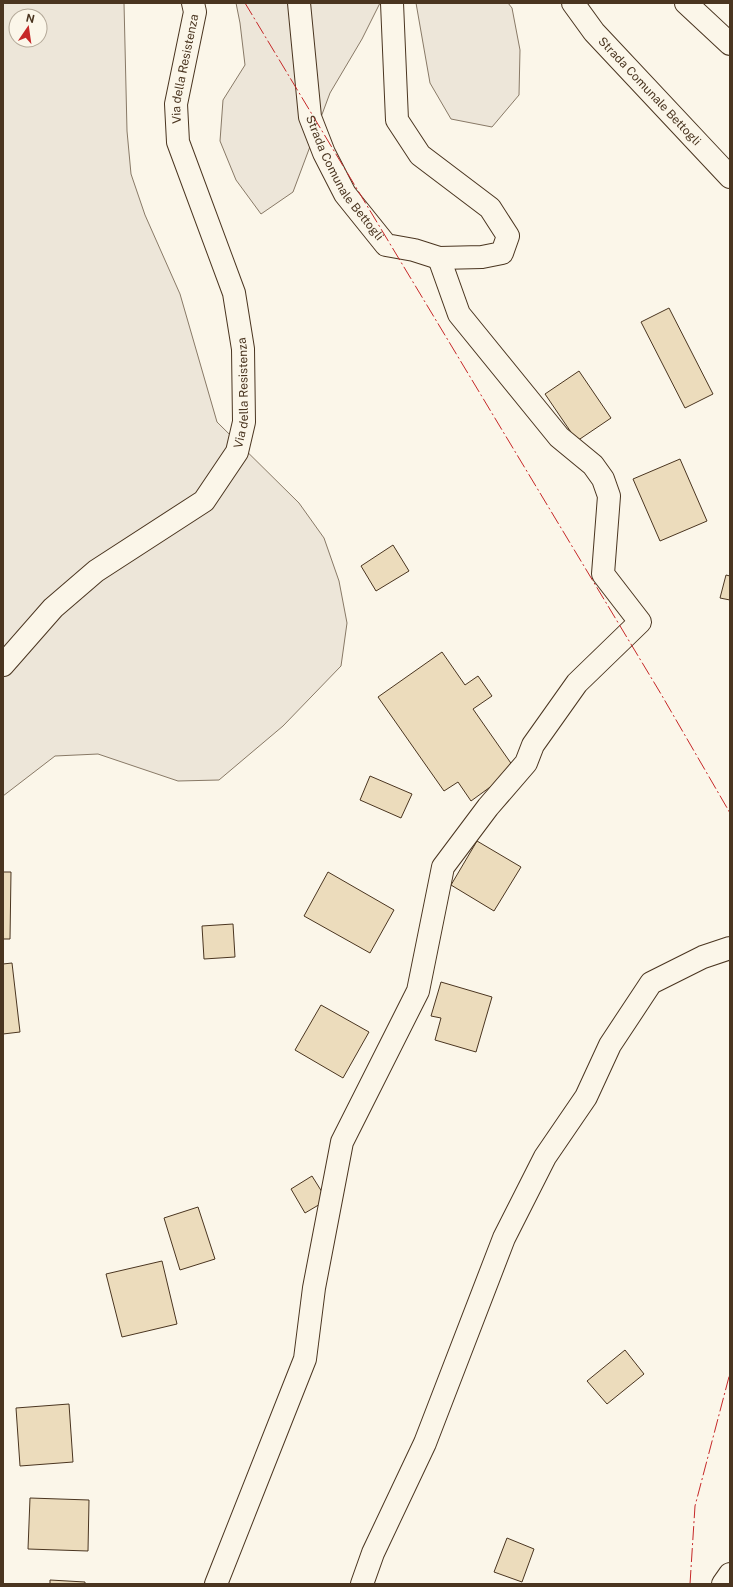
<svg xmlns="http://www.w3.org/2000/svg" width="733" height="1587" font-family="'Public Sans',sans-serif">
	<rect width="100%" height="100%" fill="#fbf6e9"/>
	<path fill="#ede6d9" stroke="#887966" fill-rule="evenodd" d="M3,3h121l3,128 4,43 14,41 35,79 37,128 82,81 25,35 15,43 8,42 -6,43 -58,60 -64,54 -41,1 -80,-27 -43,2 -52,40zM16,16h24v24h-24z
		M236,3h144l-18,36 -32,54 -37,99 -32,22 -25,-34 -16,-39 3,-41 22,-35 -5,-42z
		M416,3h92l4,5 8,42 -1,45 -27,32 -41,-8 -21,-36z"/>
	<path fill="#ecdcbc" stroke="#4a3520" d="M669,308l44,86 -28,14 -44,-86z
		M579,371l32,47 -34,23 -32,-47z
		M680,459l27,62 -47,20 -27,-62z
		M393,545l16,26 -33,20 -15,-25z
		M726,575l4,1v24l-10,-2z
		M442,652l23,33 13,-9 14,20 -19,13 42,60 -44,32 -13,-19 -14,9 -66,-94z
		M370,776l42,18 -11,24 -41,-18z
		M477,841l44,26 -27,44 -43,-26z
		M3,872h8l-1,67h-7z
		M328,872l66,38 -24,43 -66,-37z
		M233,924l2,33 -31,2 -2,-33z
		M12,963l8,69 -17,2v-70z
		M441,982l51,15 -16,55 -41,-12 6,-22 -10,-2z
		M321,1005l48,27 -26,46 -48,-28z
		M312,1176l15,24 -22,13 -14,-24z
		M198,1207l17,52 -35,11 -16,-52z
		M162,1261l15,63 -55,13 -16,-63z
		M625,1350l19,24 -37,30 -20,-23z
		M69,1404l4,58 -53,4 -4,-58z
		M30,1498l59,2 -1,51 -60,-2z
		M507,1538l27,11 -12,33 -28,-10z
		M50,1580l35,2v2h-35z"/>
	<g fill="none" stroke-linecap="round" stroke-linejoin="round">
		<defs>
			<path id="minor" d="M216,1584l89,-225 9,-71 28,-146 76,-151 25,-124 45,-60 38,-44 7,-18 44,-62 63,-61 -37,-48 6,-78 -6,-17 -10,-14 -34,-28 -100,-123 -20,-56
				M362,1584l11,-31 52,-110 79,-205 41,-81 41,-60 24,-52 41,-62 52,-26 27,-9"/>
			<g id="tertiary">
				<path id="s1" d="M299,3l11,114 14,36 21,41 41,51 28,5 25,8 43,-1 20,-4 6,-17 -18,-28 -70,-53 -23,-35 -5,-117"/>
				<path id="s2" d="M573,3l21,29 136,145"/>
				<path d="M686,3l44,41"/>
				<path id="s3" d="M3,665l50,-57 43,-37 108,-70 33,-49 7,-30 -1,-73 -9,-56 -56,-151 -2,-38 19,-92 -2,-9"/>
				<path d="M723,1584l7,-10"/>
			</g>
		</defs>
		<use href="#minor" stroke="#4a3520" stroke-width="24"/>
		<use href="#tertiary" stroke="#4a3520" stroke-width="24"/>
		<use href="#minor" stroke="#fbf6e9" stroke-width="22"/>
		<use href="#tertiary" stroke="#fbf6e9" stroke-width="22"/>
		<path stroke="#c62828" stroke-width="1" stroke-dasharray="14 3 2 3" stroke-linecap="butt" d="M245,3l416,691 69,119
			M690,1584l5,-78 35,-133"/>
	</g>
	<g text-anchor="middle" stroke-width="3" stroke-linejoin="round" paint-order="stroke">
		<g font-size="12" fill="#4a3520" stroke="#fbf6e9">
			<text dy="4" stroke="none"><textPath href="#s3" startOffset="716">Via della Resistenza</textPath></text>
			<text dy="4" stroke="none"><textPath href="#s2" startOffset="117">Strada Comunale Bettogli</textPath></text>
			<text dy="4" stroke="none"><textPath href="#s1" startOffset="185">Strada Comunale Bettogli</textPath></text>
			<text dy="4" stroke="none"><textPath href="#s3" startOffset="380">Via della Resistenza</textPath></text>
		</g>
	</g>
	<rect width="733" height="1587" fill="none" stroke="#4a3520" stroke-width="8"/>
	<g transform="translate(28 28) rotate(13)"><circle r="19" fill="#fbf6e9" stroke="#b4a999"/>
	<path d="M0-3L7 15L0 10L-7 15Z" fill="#c62828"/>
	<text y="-6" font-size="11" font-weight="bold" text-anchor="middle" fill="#4a3520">N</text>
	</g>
</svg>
